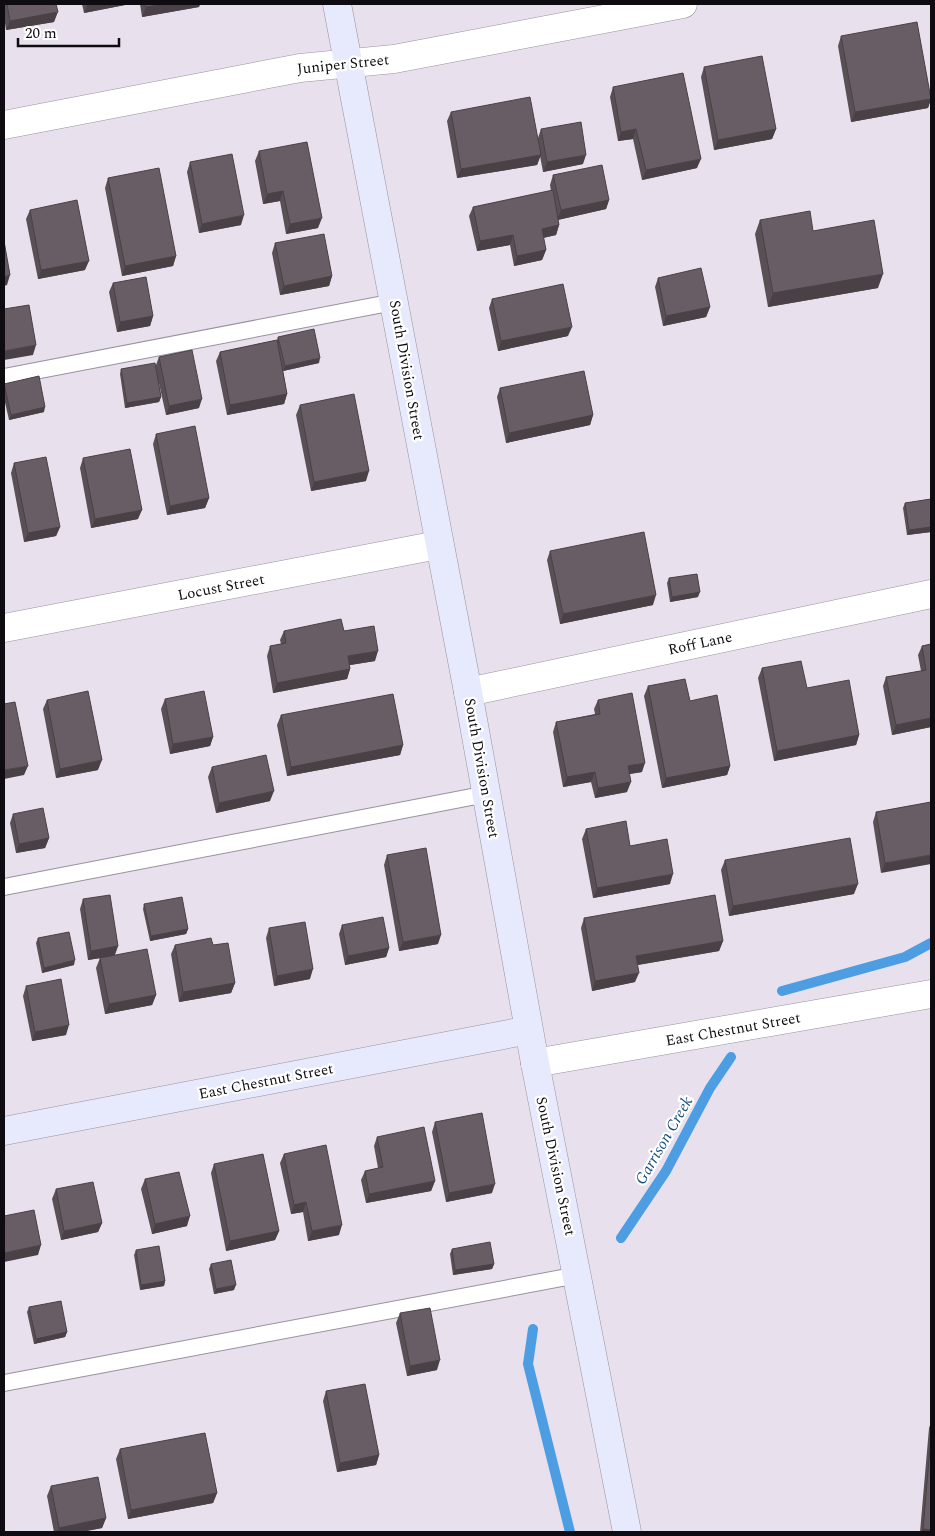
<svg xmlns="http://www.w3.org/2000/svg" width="935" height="1536" font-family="Spectral,serif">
	<rect width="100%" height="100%" fill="#e8e1ed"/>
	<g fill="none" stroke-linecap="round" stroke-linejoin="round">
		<path stroke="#4c9de2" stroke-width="10" d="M782,991l123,-34 26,-14
			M621,1238l45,-67 44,-83 21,-31
			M533,1329l-5,35 42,168"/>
		<defs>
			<path id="lane" d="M4,377l390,-75
				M4,887l483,-93
				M4,1383l574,-108"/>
			<path id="street" d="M4,125l296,-57 94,-9 289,-55
				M4,628l434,-83
				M468,692l463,-98
				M535,1063l396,-69"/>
			<path id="secondary" d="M337,4l131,688 67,371 92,469
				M4,1131l525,-101"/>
		</defs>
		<use href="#lane" stroke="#98929d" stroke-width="18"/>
		<use href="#street" stroke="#98929d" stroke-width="29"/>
		<use href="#secondary" stroke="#98929d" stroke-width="29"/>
		<use href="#lane" stroke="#fff" stroke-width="16"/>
		<use href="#street" stroke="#fff" stroke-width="28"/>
		<use href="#secondary" stroke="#e7eafd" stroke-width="28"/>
	</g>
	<path fill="#595056" d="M4,4h52l-2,18 -48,8 -2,-13z
		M82,4h44l-1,1 -41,8z
		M140,4h60l-1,3 -57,10z
		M841,36l90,63 -3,9 -77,14 -13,-76z
		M704,67l72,62 -4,10 -58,11 -13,-73z
		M613,87l84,81 -55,12 -9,-41 -15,2 -8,-44z
		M451,112l87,26 3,-9 42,35 -40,8 -3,-16 -3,9 -80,13 -10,-57z
		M259,151l59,77 -32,6 -6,-33 -17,3 -8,-43z
		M190,162l51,63 -42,8 -12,-61z
		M553,175l56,25 -3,9 -48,11 1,5 -3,10 -13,3 3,12 -4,10 -28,6 -4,-21 -33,6 -8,-35 4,-9 78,-16 -1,-6z
		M108,178l68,78 -3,10 -51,10 -17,-88z
		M30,210l55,60 -47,9 -12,-60z
		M760,220l53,11 65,57 -110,19 -13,-73z
		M275,243l57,33 -3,10 -49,9 -8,-42z
		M658,278l52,29 -4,10 -43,9 -8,-39z
		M113,283l40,33 -3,10 -33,6 -8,-40z
		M492,299l76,37 -70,15 -9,-43z
		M278,337l41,26 -36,8 4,23 -3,10 -57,11 -11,-54 4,-9 57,-12z
		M159,357l40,51 -33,7 -8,-36 3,18 -2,5 -34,6 -5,-34 1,-5 35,-4z
		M4,384l40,28 -35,8 -5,-22z
		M500,388l93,27 -3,10 -84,18 -9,-46z
		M300,405l66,76 -55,10 -15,-76z
		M156,434l53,64 -4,10 -38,7 -14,-71z
		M83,458l55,61 -47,9 -11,-60z
		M14,463l46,64 -4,9 -32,6 -13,-69z
		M931,499v33l-24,3 -4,-27 2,-5z
		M550,551l103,54 -93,19 -13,-64z
		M669,578l29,19 -28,5 -3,-19z
		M284,631h60l31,30 -25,4v4l-3,10 -74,14 -6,-37 3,-10 11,-2 -1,-4z
		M931,644v83l-39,8 -9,-49 3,-9 35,-6 -3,-16 4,-9z
		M762,668l97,67 -3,10 -82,16 -16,-83z
		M648,686l42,15 40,65 -3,9 -65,13 -18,-92z
		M165,699l48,38 -3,9 -40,8 -9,-45z
		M47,700l51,70 -42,8 -13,-69z
		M598,700l44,72 -13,2 -2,18 -32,6 -4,-16 -28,5 -10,-55 3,-10 39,-8 -1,-5z
		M281,715l122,30 -3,10 -113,21 -10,-51z
		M212,767l58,34 -54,12 -8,-36z
		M931,802l-50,71 -8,-51 3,-10z
		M13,814l36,24 -4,10 -29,5 -6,-30z
		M586,829l44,17 40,38 -77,14 -11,-59z
		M387,855l51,89 -39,7 -15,-86z
		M725,860l129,34 -125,22 -8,-46z
		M83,899l35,47 -3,9 41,40 -4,10 -47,9 -9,-46 4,-10 -12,2 -8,-51z
		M144,904l44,25 -2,5 -36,7 -7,-32z
		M584,918l139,23 -4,10 -82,14 -2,17 -43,9 -11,-63z
		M342,925l47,23 -3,9 -41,8 -6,-31z
		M269,928l41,51 -36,7 -8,-48z
		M38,938l36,27 -32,8 -6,-30z
		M175,945h38l22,38 -4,10 -52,9 -8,-48z
		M26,986l40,49 -34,6 -9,-45z
		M435,1122l57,71 -46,9 -14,-70z
		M377,1137l58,44 -4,10 -65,12 -5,-23 4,-9 13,-3 -4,-22z
		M284,1154l55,81 -31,6 -5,-29 -12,2 -11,-51z
		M214,1164l65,67 -4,9 -49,11 -15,-78z
		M145,1179l42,47 -35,8 -11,-45z
		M56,1189l46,34 -4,9 -37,8 -9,-41z
		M452,1249l42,15 -2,5 -39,6 -3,-21z
		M136,1250l29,31 -1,5 -24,4 -6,-35z
		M211,1264l23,26 -20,4 -5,-25z
		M29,1307l38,25 -2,5 -31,7 -7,-32z
		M400,1313l37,57 -30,6 -11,-53z
		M326,1391l53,64 -3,10 -39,7 -14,-71z
		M931,1422v110h-11l9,-104z
		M120,1449l97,44 -4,10 -85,16 -12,-60z
		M51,1486l55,32 -4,10 -21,4h-27l-7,-36z"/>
	<path fill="#494146" d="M88,4h38l-1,1 -41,8z
		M166,4h34l-1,3 -57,10 4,-10z
		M58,12l-4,10 -48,8 4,-9z
		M931,99l-3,9 -77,14 4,-10z
		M636,129l-3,10 -15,2 3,-9z
		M776,129l-4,10 -58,11 4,-10z
		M541,155l-4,10 -80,13 4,-9z
		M586,155l-3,9 -40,8 4,-10z
		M701,159l-4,9 -55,12 4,-10z
		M283,191l-3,10 -17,3 4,-10z
		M609,200l-3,9 -49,11 4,-10z
		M244,215l-3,10 -42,8 3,-9z
		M322,218l-4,10 -32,6 4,-10z
		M559,225l-3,10 -18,4 4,-10z
		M513,235l-3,10 -33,6 3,-10z
		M546,250l-4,10 -28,6 3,-10z
		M176,256l-3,10 -51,10 3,-10z
		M89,261l-4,9 -47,9 3,-9z
		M883,274l-5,14 -110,19 5,-14z
		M10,275l-3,10 -3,1v-9z
		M332,276l-3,10 -49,9 4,-9z
		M710,307l-4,10 -43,9 3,-10z
		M153,316l-3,10 -33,6 3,-10z
		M572,327l-4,9 -70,15 3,-10z
		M36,345l-3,10 -29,5v-9z
		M320,358l-1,5 -36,8 2,-5z
		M287,394l-3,10 -57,11 3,-10z
		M161,397l-2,5 -34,6 2,-5z
		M202,399l-3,9 -33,7 3,-9z
		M45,407l-1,5 -35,8 2,-5z
		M593,415l-3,10 -84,18 3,-10z
		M369,471l-3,10 -55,10 3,-9z
		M209,498l-4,10 -38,7 3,-9z
		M142,510l-4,9 -47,9 4,-9z
		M60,527l-4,9 -32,6 4,-9z
		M931,527v5l-24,3 2,-5z
		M700,592l-2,5 -28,5 2,-5z
		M656,595l-3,10 -93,19 3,-10z
		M378,651l-3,10 -31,5 4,-10z
		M350,669l-3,10 -74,14 4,-10z
		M931,718v9l-39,8 4,-10z
		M859,735l-3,10 -82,16 3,-10z
		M213,737l-3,9 -40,8 3,-10z
		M403,745l-3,10 -113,21 4,-9z
		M102,760l-4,10 -42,8 4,-9z
		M645,763l-3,9 -18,3 4,-9z
		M28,766l-4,9 -20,4v-9z
		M730,766l-3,9 -65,13 4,-10z
		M595,772l-4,10 -28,5 4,-10z
		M631,782l-4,10 -32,6 3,-10z
		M274,791l-4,10 -54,12 3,-10z
		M49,838l-4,10 -29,5 3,-9z
		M931,855v9l-50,9 4,-10z
		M673,874l-3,10 -77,14 4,-10z
		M858,884l-4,10 -125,22 4,-10z
		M188,929l-2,5 -36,7 1,-5z
		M441,935l-3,9 -39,7 4,-9z
		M723,941l-4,10 -87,15 4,-10z
		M118,946l-4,10 -26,4 3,-9z
		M389,948l-3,9 -41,8 3,-9z
		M75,960l-1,5 -32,8 2,-5z
		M313,969l-3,10 -36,7 3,-10z
		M639,973l-4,9 -43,9 3,-10z
		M235,983l-4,10 -52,9 4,-10z
		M156,995l-4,10 -47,9 4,-10z
		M69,1025l-3,10 -34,6 3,-9z
		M435,1181l-4,10 -65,12 3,-9z
		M495,1184l-3,9 -46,9 3,-9z
		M306,1202l-3,10 -12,2 3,-9z
		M190,1216l-3,10 -35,8 3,-10z
		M102,1223l-4,9 -37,8 3,-9z
		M342,1225l-3,10 -31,6 4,-10z
		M279,1231l-4,9 -49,11 4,-10z
		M41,1245l-3,10 -34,7v-9z
		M494,1264l-2,5 -39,6 2,-5z
		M165,1281l-1,5 -24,4 1,-5z
		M236,1285l-2,5 -20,4 2,-5z
		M67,1332l-2,5 -31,7 2,-5z
		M440,1360l-3,10 -30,6 3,-10z
		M379,1455l-3,10 -39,7 3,-9z
		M217,1493l-4,10 -85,16 3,-9z
		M106,1518l-4,10 -21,4h-24l2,-4z
		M923,1529l8,1v2h-9z"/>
	<path fill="#685d64" stroke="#494146" d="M7,4h49l2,8 -48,9z
		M145,4h21l-20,3z
		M917,22l14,77 -76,13 -14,-76z
		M762,56l14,73 -58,11 -14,-73z
		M683,73l18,86 -55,11 -10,-41 -15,3 -8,-45z
		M530,97l11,58 -80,14 -10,-57z
		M581,122l5,33 -39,7 -6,-33z
		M307,142l15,76 -32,6 -7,-33 -16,3 -8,-43z
		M232,154l12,61 -42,9 -12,-62z
		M602,165l7,35 -48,10 -8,-35z
		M159,168l17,88 -51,10 -17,-88z
		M553,190l6,35 -17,4 4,21 -29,6 -4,-21 -33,6 -7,-34z
		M77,200l12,61 -48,9 -11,-60z
		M810,211l3,20 61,-11 9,54 -110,19 -13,-73z
		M324,234l8,42 -48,10 -9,-43z
		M4,241l6,34 -6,2z
		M701,268l9,39 -44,9 -8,-38z
		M146,277l7,39 -33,6 -7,-39z
		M563,284l9,43 -71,14 -9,-42z
		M29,305l7,40 -32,6v-42z
		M314,329l6,29 -35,8 -7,-29z
		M277,340l10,54 -57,11 -10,-53z
		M192,350l10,49 -33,7 -10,-49z
		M155,363l6,34 -34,6 -6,-34z
		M584,371l9,44 -84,18 -9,-45z
		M39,376l6,31 -34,8 -7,-31z
		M354,394l15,77 -55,11 -14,-77z
		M195,426l14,72 -39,8 -14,-72z
		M130,449l12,61 -47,9 -12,-61z
		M46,457l14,70 -32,6 -14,-70z
		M931,499v28l-22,3 -4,-27z
		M644,532l12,63 -93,19 -13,-63z
		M697,574l3,18 -28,5 -3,-19z
		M341,619l3,12 30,-5 4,25 -30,5 2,13 -73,14 -7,-37 16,-3 -2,-12z
		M931,644v74l-35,7 -10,-48 40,-7 -4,-24z
		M801,661l6,27 42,-8 10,55 -82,16 -15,-83z
		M685,679l5,22 27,-6 13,71 -64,12 -18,-92z
		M88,691l14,69 -42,9 -13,-69z
		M204,691l9,46 -40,7 -8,-45z
		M632,693l13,70 -17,3 3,16 -33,6 -3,-16 -28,5 -11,-55 44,-8 -2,-14z
		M393,694l10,51 -112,22 -10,-52z
		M15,702l13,64 -24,4v-66z
		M266,755l8,36 -55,12 -7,-36z
		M931,802v53l-46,8 -9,-51z
		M43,808l6,30 -30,6 -6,-30z
		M626,821l4,25 37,-7 6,35 -76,14 -11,-59z
		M850,838l8,46 -125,22 -8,-46z
		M426,848l15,87 -38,7 -16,-87z
		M110,895l8,51 -27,5 -8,-52z
		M715,895l8,46 -87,15 3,17 -44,8 -11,-63z
		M182,897l6,32 -37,7 -7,-32z
		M383,917l6,31 -41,8 -6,-31z
		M305,922l8,47 -36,7 -8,-48z
		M69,932l6,28 -31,8 -6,-30z
		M211,938l2,7 15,-2 7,40 -52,9 -8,-47z
		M147,949l9,46 -47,9 -9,-46z
		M61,979l8,46 -34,7 -9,-46z
		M482,1113l13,71 -46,9 -14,-71z
		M424,1127l11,54 -66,13 -4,-23 18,-4 -6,-30z
		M326,1145l16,80 -30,6 -6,-29 -12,3 -10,-51z
		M263,1154l16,77 -49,10 -16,-77z
		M179,1172l11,44 -35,8 -10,-45z
		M93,1182l9,41 -38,8 -8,-42z
		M34,1210l7,35 -37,8v-37z
		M490,1242l4,22 -39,6 -3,-21z
		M159,1246l6,35 -24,4 -5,-35z
		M231,1260l5,25 -20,4 -5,-25z
		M61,1301l6,31 -31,7 -7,-32z
		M430,1308l10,52 -30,6 -10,-53z
		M365,1384l14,71 -39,8 -14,-72z
		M205,1433l12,60 -86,17 -11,-61z
		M931,1436v94l-8,-1z
		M98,1477l8,41 -47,10 -8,-42z"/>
	<g text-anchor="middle" stroke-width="4.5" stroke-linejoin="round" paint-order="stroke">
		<g font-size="15" fill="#0e0c10" stroke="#fff">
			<text transform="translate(343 64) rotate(-6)" y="5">Juniper Street</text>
			<text transform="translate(407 370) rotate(80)" y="5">South Division Street</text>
			<text transform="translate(221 587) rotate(-11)" y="5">Locust Street</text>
			<text transform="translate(700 643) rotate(-12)" y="5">Roff Lane</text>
			<text transform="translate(482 768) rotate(80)" y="5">South Division Street</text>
			<text transform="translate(733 1029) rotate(-10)" y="5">East Chestnut Street</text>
			<text transform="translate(266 1081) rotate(-11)" y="5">East Chestnut Street</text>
			<text transform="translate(556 1166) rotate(78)" y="5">South Division Street</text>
		</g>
		<g font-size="16" font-style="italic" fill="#144f7c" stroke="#fff">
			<text transform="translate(663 1140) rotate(-60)" y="6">Garrison Creek</text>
		</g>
	</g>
	<rect width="935" height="1536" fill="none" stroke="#0e0c10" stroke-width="10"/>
	<path d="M18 38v8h101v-8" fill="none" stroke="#0e0c10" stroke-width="2.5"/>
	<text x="25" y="38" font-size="15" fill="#0e0c10" stroke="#ffffff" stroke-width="4" paint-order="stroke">20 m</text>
</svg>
